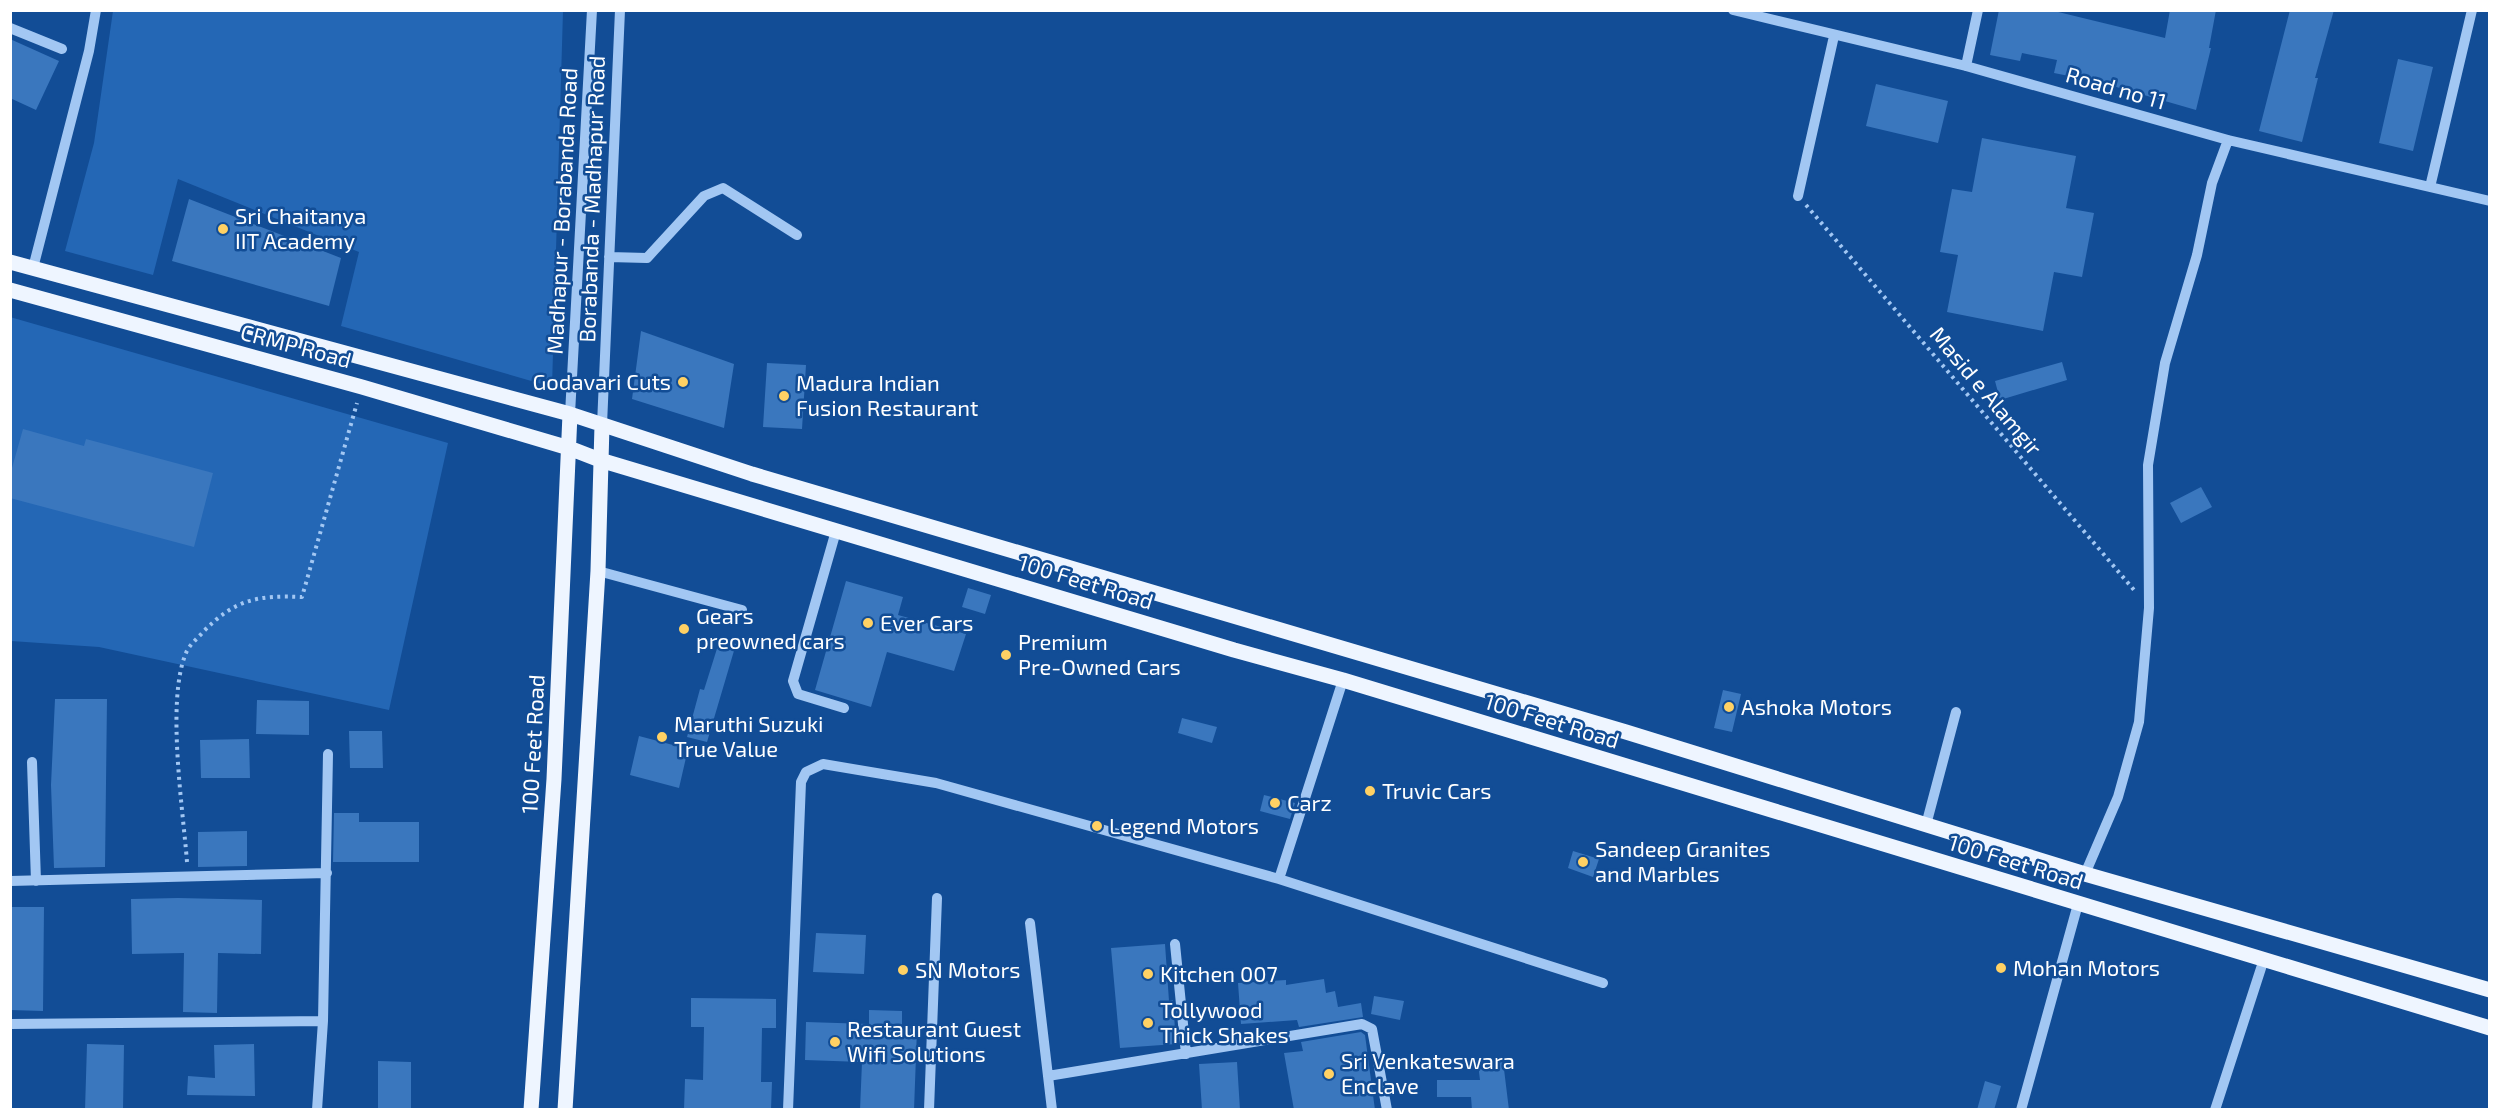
<svg xmlns="http://www.w3.org/2000/svg" width="2500" height="1120" font-family="'Exo 2',sans-serif">
	<rect width="100%" height="100%" fill="#124d96"/>
	<path fill="#2467b5" d="M113,11h450l-11,376 -211,-61 18,-74 -181,-73 -25,96 -88,-24 29,-108z
		M10,317l438,126 -59,267 -290,-63 -88,-6z"/>
	<path fill="#3a77be" d="M1999,10h51l115,28 5,-28h46l-7,38h2l-15,62 -97,-28 -45,-9 3,-13 -35,-7 -2,8 -30,-6z
		M2290,10h44l-19,68h3l-16,64 -43,-11z
		M10,39l49,22 -23,49 -26,-12z
		M2398,59l35,8 -20,84 -34,-8z
		M1876,84l72,17 -10,42 -72,-17z
		M1982,138l94,18 -10,52 28,5 -12,64 -28,-5 -11,59 -96,-19 11,-57 -18,-3 12,-63 20,3z
		M189,199l152,59 -12,48 -157,-45z
		M641,331l93,33 -10,64 -92,-29z
		M2062,362l5,18 -67,20 -5,-19z
		M767,363l39,2 -4,64 -39,-2z
		M23,429l61,17 2,-7 127,34 -19,74 -184,-49v-23z
		M2201,487l11,20 -31,16 -11,-20z
		M846,581l57,16 -5,18 68,19 -12,37 -67,-19 -16,55 -56,-17z
		M968,588l23,7 -6,19 -23,-7z
		M720,639l16,5 -29,98 -20,-5 13,-48 4,1z
		M1723,690l18,4 -9,38 -18,-4z
		M55,699h52l-2,168 -51,1 -3,-83z
		M257,700l52,1v34l-53,-1z
		M1182,718l35,9 -5,16 -34,-10z
		M349,731h33l1,37h-33z
		M639,736l49,13 -9,39 -49,-13z
		M249,739l1,39h-49l-1,-38z
		M1264,795l31,8 -5,16 -30,-8z
		M334,813h25v9h60v40h-86z
		M247,831v35l-49,1v-35z
		M1573,851l26,8 -6,18 -25,-9z
		M178,898l84,2 -1,54 -43,-1 -1,60 -34,-1 1,-59 -52,1 -1,-55z
		M10,907h34l-1,104 -33,-1z
		M816,933l50,2 -2,39 -51,-2z
		M1165,944l4,57 4,-1 3,44 -56,4 -9,-100z
		M1324,979l2,14 9,-2 3,16 23,-4 2,14 -64,10 -2,-7 -56,4 -3,-41 48,-3v5z
		M1374,996l30,5 -4,19 -29,-6z
		M691,998l85,1v29h-14l-1,54h11l-1,28h-87l1,-31 18,1 1,-53h-13z
		M869,1010l33,1v17l15,1 -3,81h-54l2,-48 -57,-2 1,-38 63,2z
		M1361,1032l4,3 10,75h-81l-10,-57 19,-2 -2,-9z
		M87,1044l37,1 -1,65h-38z
		M254,1044l1,52 -68,-1 1,-19 27,2 -1,-33z
		M378,1061l33,1v48h-33z
		M1503,1061l6,49h-37l-1,-13h-34v-17h43l-2,-16z
		M1237,1062l3,48h-38l-3,-46z
		M1985,1081l16,5 -7,24h-17z"/>
	<g fill="none" stroke-linecap="round" stroke-linejoin="round">
		<path stroke="#a2c7f3" stroke-width="4" stroke-dasharray="3 4.5" stroke-linecap="butt" d="M1806,205l328,385
			M187,862c-4,-53 -21,-162 -1,-209 3,-8 12,-15 17,-21 32,-33 55,-37 99,-35l55,-194"/>
		<path stroke="#a2c7f3" stroke-width="10" d="M1733,10l233,56 262,74 262,61
			M10,28l52,21
			M1966,66l12,-56
			M2430,187l42,-177
			M1798,196l36,-160
			M609,257l38,1 57,-62 19,-8 74,47
			M33,268l56,-217 7,-41
			M570,414l22,-404
			M602,425l18,-415
			M836,531l-43,150 5,13 46,14
			M598,571l144,39
			M32,762l4,119
			M1926,825l30,-113
			M2085,874l33,-77 21,-75 10,-114 -1,-143 17,-102 32,-108 15,-72 16,-43
			M1279,879l324,104
			M10,881l317,-8
			M1030,923l18,153
			M1175,944l11,110
			M10,1024l313,-3
			M317,1110l6,-89 5,-267
			M788,1110l13,-328 5,-10 17,-8 113,19 343,96 64,-199
			M929,1110l8,-212
			M1052,1110l-4,-34 314,-52 10,5 15,81
			M2021,1110l57,-206
			M2215,1110l49,-151"/>
		<path stroke="#eef5ff" stroke-width="15" d="M10,262l560,152 182,60 874,258 459,142 405,116
			M10,290l352,97 207,61 31,12 634,190 109,30 1147,348
			M531,1110l23,-331 16,-365
			M565,1110l33,-539 4,-146"/>
	</g>
	<g fill="#ffd164" stroke="#124d96" stroke-width="2">
		<circle cx="223" cy="229" r="6"/>
		<circle cx="683" cy="382" r="6"/>
		<circle cx="784" cy="396" r="6"/>
		<circle cx="868" cy="623" r="6"/>
		<circle cx="684" cy="629" r="6"/>
		<circle cx="1006" cy="655" r="6"/>
		<circle cx="1729" cy="707" r="6"/>
		<circle cx="662" cy="737" r="6"/>
		<circle cx="1370" cy="791" r="6"/>
		<circle cx="1275" cy="803" r="6"/>
		<circle cx="1097" cy="826" r="6"/>
		<circle cx="1583" cy="862" r="6"/>
		<circle cx="2001" cy="968" r="6"/>
		<circle cx="903" cy="970" r="6"/>
		<circle cx="1148" cy="974" r="6"/>
		<circle cx="1148" cy="1023" r="6"/>
		<circle cx="835" cy="1042" r="6"/>
		<circle cx="1329" cy="1074" r="6"/>
	</g>
	<g text-anchor="middle" stroke-width="5" stroke-linejoin="round" paint-order="stroke">
		<g font-size="22" fill="#fff" stroke="#124d96">
			<text transform="translate(2116 88) rotate(16)" y="8">Road no 11</text>
			<text transform="translate(592 199) rotate(-88)" y="8">Borabanda - Madhapur Road</text>
			<text transform="translate(562 211) rotate(-87)" y="8">Madhapur - Borabanda Road</text>
			<text transform="translate(296 346) rotate(15)" y="8">CRMP Road</text>
			<text transform="translate(1986 391) rotate(50)" y="8">Masid e Alamgir</text>
			<text transform="translate(1086 582) rotate(17)" y="8">100 Feet Road</text>
			<text transform="translate(1552 721) rotate(17)" y="8">100 Feet Road</text>
			<text transform="translate(533 744) rotate(-87)" y="8">100 Feet Road</text>
			<text transform="translate(2016 862) rotate(17)" y="8">100 Feet Road</text>
		</g>
		<g font-size="22" fill="#fff" stroke="#124d96" text-anchor="start">
			<text x="235" y="224">Sri Chaitanya<tspan x="235" dy="25">IIT Academy</tspan></text>
			<text x="671" y="390" text-anchor="end">Godavari Cuts</text>
			<text x="796" y="391">Madura Indian<tspan x="796" dy="25">Fusion Restaurant</tspan></text>
			<text x="696" y="624">Gears<tspan x="696" dy="25">preowned cars</tspan></text>
			<text x="880" y="631">Ever Cars</text>
			<text x="1018" y="650">Premium<tspan x="1018" dy="25">Pre-Owned Cars</tspan></text>
			<text x="1741" y="715">Ashoka Motors</text>
			<text x="674" y="732">Maruthi Suzuki<tspan x="674" dy="25">True Value</tspan></text>
			<text x="1382" y="799">Truvic Cars</text>
			<text x="1287" y="811">Carz</text>
			<text x="1109" y="834">Legend Motors</text>
			<text x="1595" y="857">Sandeep Granites<tspan x="1595" dy="25">and Marbles</tspan></text>
			<text x="2013" y="976">Mohan Motors</text>
			<text x="915" y="978">SN Motors</text>
			<text x="1160" y="982">Kitchen 007</text>
			<text x="1160" y="1018">Tollywood<tspan x="1160" dy="25">Thick Shakes</tspan></text>
			<text x="847" y="1037">Restaurant Guest<tspan x="847" dy="25">Wifi Solutions</tspan></text>
			<text x="1341" y="1069">Sri Venkateswara<tspan x="1341" dy="25">Enclave</tspan></text>
		</g>
	</g>
	<rect width="2500" height="1120" fill="none" stroke="#ffffff" stroke-width="24"/>
</svg>
